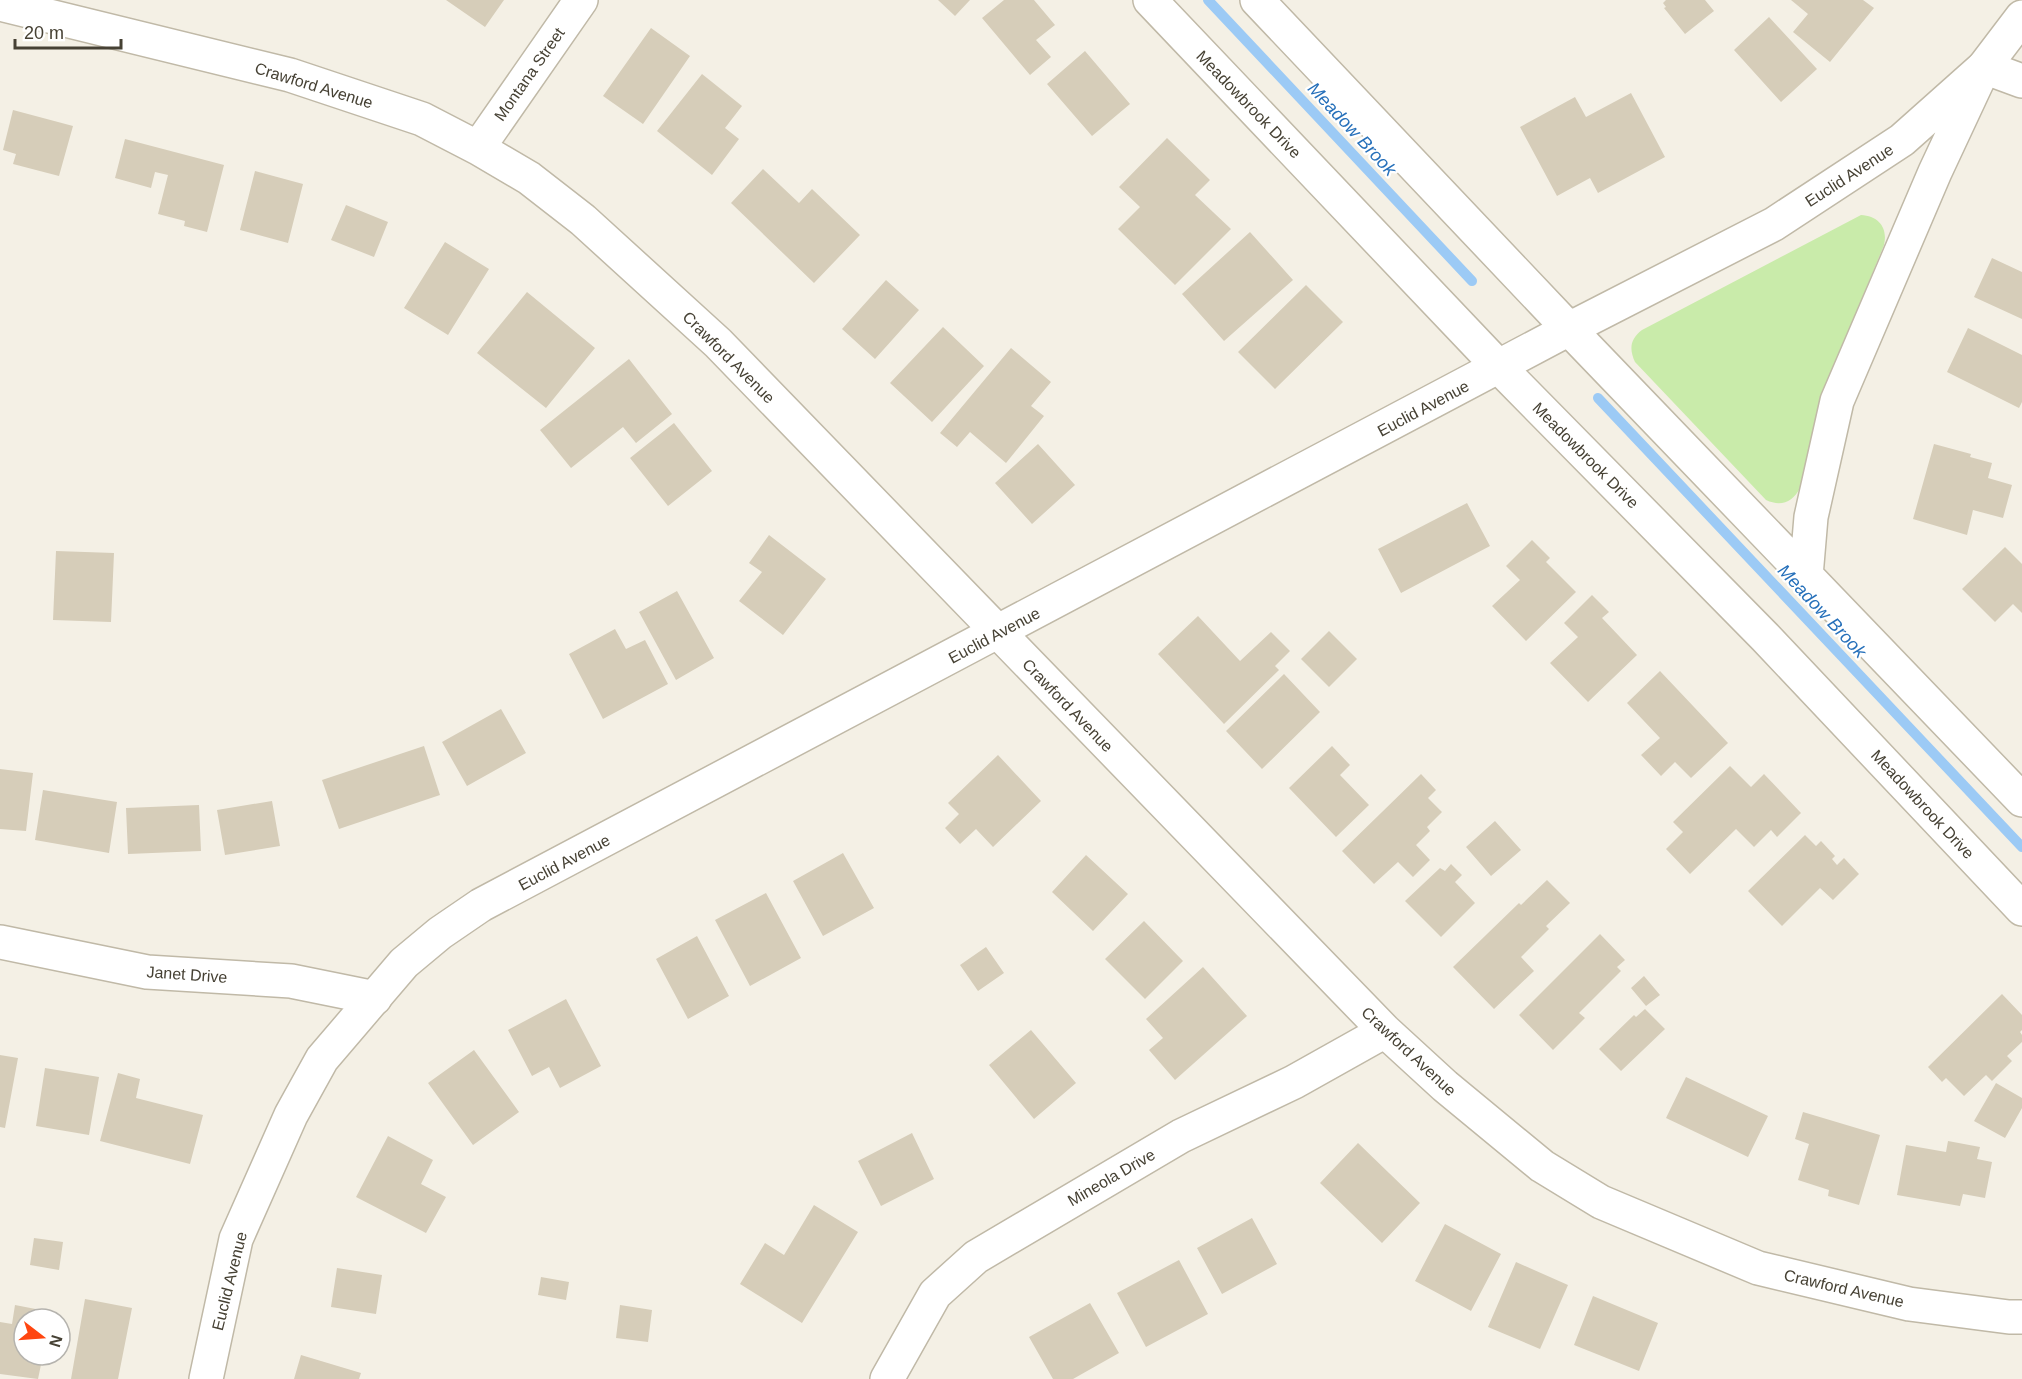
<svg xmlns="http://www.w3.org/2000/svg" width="2022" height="1379" font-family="Helvetica,sans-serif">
	<rect width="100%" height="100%" fill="#f4f0e5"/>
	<path fill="#c9ebaa" d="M1861,215c18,1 27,13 23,30l-50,122 -34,121c-7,14 -19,19 -34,12l-131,-138c-6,-13 -5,-23 7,-32z"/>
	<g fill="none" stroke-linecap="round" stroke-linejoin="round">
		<path stroke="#9ccaf5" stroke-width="10" d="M1208,0l264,281
			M1598,398l424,449"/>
	</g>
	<path fill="#d6cdb9" d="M446,0h58l-19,27z
		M938,0h32l-15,16z
		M1004,0h30l21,25 -19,15 15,17 -21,18 -48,-57z
		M1666,0h39l9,11 -29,23 -21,-26 2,-1 -3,-4z
		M1791,0h72l11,8 -44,54 -37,-30 15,-18z
		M1769,17l48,52 -36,33 -47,-52z
		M651,28l39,28 -47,68 -40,-28z
		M1085,51l45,53 -38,32 -45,-52z
		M702,74l40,32 -17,22 14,11 -27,36 -55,-44z
		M1631,93l34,64 -67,36 -8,-15 -33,18 -37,-69 55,-30 11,20z
		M13,110l60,16 -14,50 -46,-12 3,-10 -13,-4z
		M1167,138l43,42 -15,15 36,34 -56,56 -57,-56 22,-22 -21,-20z
		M125,139l99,26 -17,67 -23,-6 1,-5 -27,-7 10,-39 -13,-3 -4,16 -36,-10z
		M763,169l36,34 13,-14 48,46 -46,48 -83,-80z
		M255,171l48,13 -15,59 -48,-13z
		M346,205l42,17 -14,35 -43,-17z
		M1250,232l43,48 -69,61 -42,-47z
		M445,242l44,27 -41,66 -44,-27z
		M1992,258l30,14v47l-48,-22z
		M886,280l33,30 -44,49 -33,-30z
		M1306,285l37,37 -68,67 -37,-37z
		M527,292l68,56 -49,60 -69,-55z
		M943,327l41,39 -52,56 -42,-39z
		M1968,328l54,27v47l-3,6 -72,-36z
		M1011,348l40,34 -20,24 13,10 -38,47 -36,-31 -13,15 -17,-14z
		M629,359l43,55 -36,29 -13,-16 -52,41 -31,-38z
		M674,423l38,48 -44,35 -38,-48z
		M1038,444l37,41 -43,39 -37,-41z
		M1934,444l37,10 -1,3 22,6 -4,15 24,7 -9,33 -30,-8 -6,25 -54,-16z
		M1467,503l23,43 -89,47 -23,-44z
		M769,535l57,44 -43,56 -44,-34 23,-29 -13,-9z
		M1532,540l18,18 -4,4 30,30 -50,49 -34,-35 28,-26 -14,-14z
		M2005,547l17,17v49l-9,-9 -18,18 -33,-33z
		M56,551l58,2 -3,69 -58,-2z
		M677,591l37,67 -38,22 -37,-68z
		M1592,595l17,17 -7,6 35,37 -49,47 -38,-39 28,-26 -14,-14z
		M1198,616l42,45 31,-29 19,19 -15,15 4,4 -55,54 -66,-70z
		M615,629l11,20 19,-9 23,44 -65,35 -34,-65z
		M1329,631l28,28 -28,28 -28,-28z
		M1660,671l68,72 -37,35 -16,-16 -14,14 -20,-21 19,-17 -33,-35z
		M1284,674l36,38 -58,57 -36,-38z
		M501,709l25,44 -59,33 -25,-44z
		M424,746l16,49 -101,34 -17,-49z
		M1332,746l18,19 -10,10 29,30 -33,32 -47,-49z
		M998,755l43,46 -48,46 -17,-18 -16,15 -15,-16 14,-14 -11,-11z
		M1730,766l21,21 13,-13 37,39 -24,24 -6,-7 -17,17 -18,-18 -46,45 -24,-25 17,-17 -10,-10z
		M0,769l33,4 -7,58 -26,-2z
		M1421,774l15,16 -8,8 14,14 -15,15 3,4 -14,14 14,15 -17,17 -15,-15 -24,22 -32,-33z
		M43,790l74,12 -8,51 -74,-13z
		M272,801l8,45 -55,9 -8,-45z
		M199,805l2,46 -73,3 -2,-46z
		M1495,821l26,29 -30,26 -25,-29z
		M1805,835l11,11 5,-5 14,15 -3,3 5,6 7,-7 15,16 -26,26 -13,-12 -38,38 -34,-35z
		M843,853l31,55 -51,28 -30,-55z
		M1086,855l42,39 -35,37 -41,-39z
		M1451,864l11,11 -7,7 20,21 -34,34 -36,-36 35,-33 5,3z
		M1547,880l23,23 -24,23 3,3 -28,28 13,14 -40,38 -41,-42 66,-64 2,2z
		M766,893l35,65 -51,28 -35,-66z
		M1144,921l39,40 -38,38 -40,-40z
		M1600,934l25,26 -8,7 4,4 -42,42 6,5 -32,32 -34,-35z
		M697,936l32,60 -41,23 -32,-60z
		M986,947l18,26 -26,18 -18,-26z
		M1203,967l44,49 -72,64 -26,-30 14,-12 -17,-19z
		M1644,976l16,19 -14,11 -15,-18z
		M2002,994l20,21v15l-2,2 2,3v7l-15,14 5,5 -20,20 -6,-6 -22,21 -18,-18 -4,4 -14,-15z
		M566,999l35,67 -41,22 -11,-21 -17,9 -24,-46z
		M1645,1009l20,20 -44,42 -22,-22 35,-34 2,2z
		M1031,1030l45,53 -42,36 -45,-54z
		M474,1050l45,62 -46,33 -45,-62z
		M0,1055l18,3 -13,70 -5,-1z
		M45,1068l54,9 -10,58 -53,-9z
		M118,1073l22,6 -4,19 67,17 -13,49 -90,-23z
		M1686,1077l82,39 -20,41 -82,-39z
		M1996,1083l26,15v10l-17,30 -31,-17z
		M1803,1112l77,23 -21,70 -31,-9 1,-6 -31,-10 11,-36 -14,-5z
		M912,1133l22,46 -53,27 -23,-45z
		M388,1136l45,24 -12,24 25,13 -20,36 -70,-36z
		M1948,1141l32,6 -3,12 15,3 -7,36 -22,-4 -3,12 -63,-11 9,-50 40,7z
		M1358,1143l62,60 -38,40 -62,-60z
		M814,1205l44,27 -56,91 -62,-39 25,-41 19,12z
		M1252,1218l25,46 -55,30 -25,-46z
		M1445,1224l56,30 -30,57 -56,-30z
		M34,1238l29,4 -4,28 -29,-5z
		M1179,1260l29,54 -62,33 -29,-54z
		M1516,1262l52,23 -28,64 -52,-22z
		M337,1268l45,7 -6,39 -45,-7z
		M541,1277l28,5 -3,18 -28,-5z
		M1593,1296l65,27 -19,48 -65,-26z
		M85,1299l47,9 -14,71h-47z
		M1090,1303l29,50 -46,26h-20l-24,-42z
		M15,1305l36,7 -1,7h-26v36h19l-5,24 -38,-5v-52l12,2z
		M620,1305l32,5 -4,32 -32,-4z
		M301,1355l60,18 -2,6h-65z"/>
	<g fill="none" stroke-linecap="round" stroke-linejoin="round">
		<defs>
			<path id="minor" d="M0,4l290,71 132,44 56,29 51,30 54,42 135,123 667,688 60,55 97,80 59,36 157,66 151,36 100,13h13
				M1984,67l38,14
				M478,148l103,-148
				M0,942l147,30 144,9 84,17
				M887,1379l48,-85 41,-37 205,-121 113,-54 91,-51"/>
			<path id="tertiary" d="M1150,0l349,367 266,270 257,272
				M1257,0l312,329 453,471
				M1806,576l5,-59 26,-116 98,-229 43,-92
				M206,1379l30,-140 55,-124 31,-56 82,-96 36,-30 41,-28 1088,-576 205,-105 128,-84 82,-73 38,-50"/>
		</defs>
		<use href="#minor" stroke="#c0b9a7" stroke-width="36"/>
		<use href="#tertiary" stroke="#c0b9a7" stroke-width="36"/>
		<use href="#minor" stroke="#fff" stroke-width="33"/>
		<use href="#tertiary" stroke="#fff" stroke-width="33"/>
	</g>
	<g text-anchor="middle" stroke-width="4.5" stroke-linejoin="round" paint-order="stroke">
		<g font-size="16" fill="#464134" stroke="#fff">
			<text transform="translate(529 74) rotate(-55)" y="6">Montana Street</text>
			<text transform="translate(314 85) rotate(17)" y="6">Crawford Avenue</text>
			<text transform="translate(1249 104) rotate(46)" y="6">Meadowbrook Drive</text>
			<text transform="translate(1849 175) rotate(-33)" y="6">Euclid Avenue</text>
			<text transform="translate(729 357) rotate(45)" y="6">Crawford Avenue</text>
			<text transform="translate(1423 408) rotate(-28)" y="6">Euclid Avenue</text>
			<text transform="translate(1586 455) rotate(45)" y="6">Meadowbrook Drive</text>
			<text transform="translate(994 635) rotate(-28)" y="6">Euclid Avenue</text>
			<text transform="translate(1068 705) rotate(46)" y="6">Crawford Avenue</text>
			<text transform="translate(1923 804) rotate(47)" y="6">Meadowbrook Drive</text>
			<text transform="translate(564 862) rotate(-28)" y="6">Euclid Avenue</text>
			<text transform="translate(187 974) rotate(4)" y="6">Janet Drive</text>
			<text transform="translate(1409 1051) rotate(43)" y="6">Crawford Avenue</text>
			<text transform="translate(1111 1177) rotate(-30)" y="6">Mineola Drive</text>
			<text transform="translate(229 1281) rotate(-76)" y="6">Euclid Avenue</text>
			<text transform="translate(1844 1288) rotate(13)" y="6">Crawford Avenue</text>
		</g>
		<g font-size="18" font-style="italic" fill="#2670ba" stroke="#fff">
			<text transform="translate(1352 129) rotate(47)" y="6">Meadow Brook</text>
			<text transform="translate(1822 611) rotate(47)" y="6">Meadow Brook</text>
		</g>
	</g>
	<g transform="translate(42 1337) rotate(107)"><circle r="28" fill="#ffffff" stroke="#b5b3ae" stroke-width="1.5"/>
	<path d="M0-4.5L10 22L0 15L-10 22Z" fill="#ff4610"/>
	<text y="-9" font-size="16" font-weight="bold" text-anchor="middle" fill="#464134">N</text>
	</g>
	<path d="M15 39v9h106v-9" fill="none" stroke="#464134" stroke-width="3"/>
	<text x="24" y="39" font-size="18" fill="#464134" stroke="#ffffff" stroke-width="4.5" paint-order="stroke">20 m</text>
</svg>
